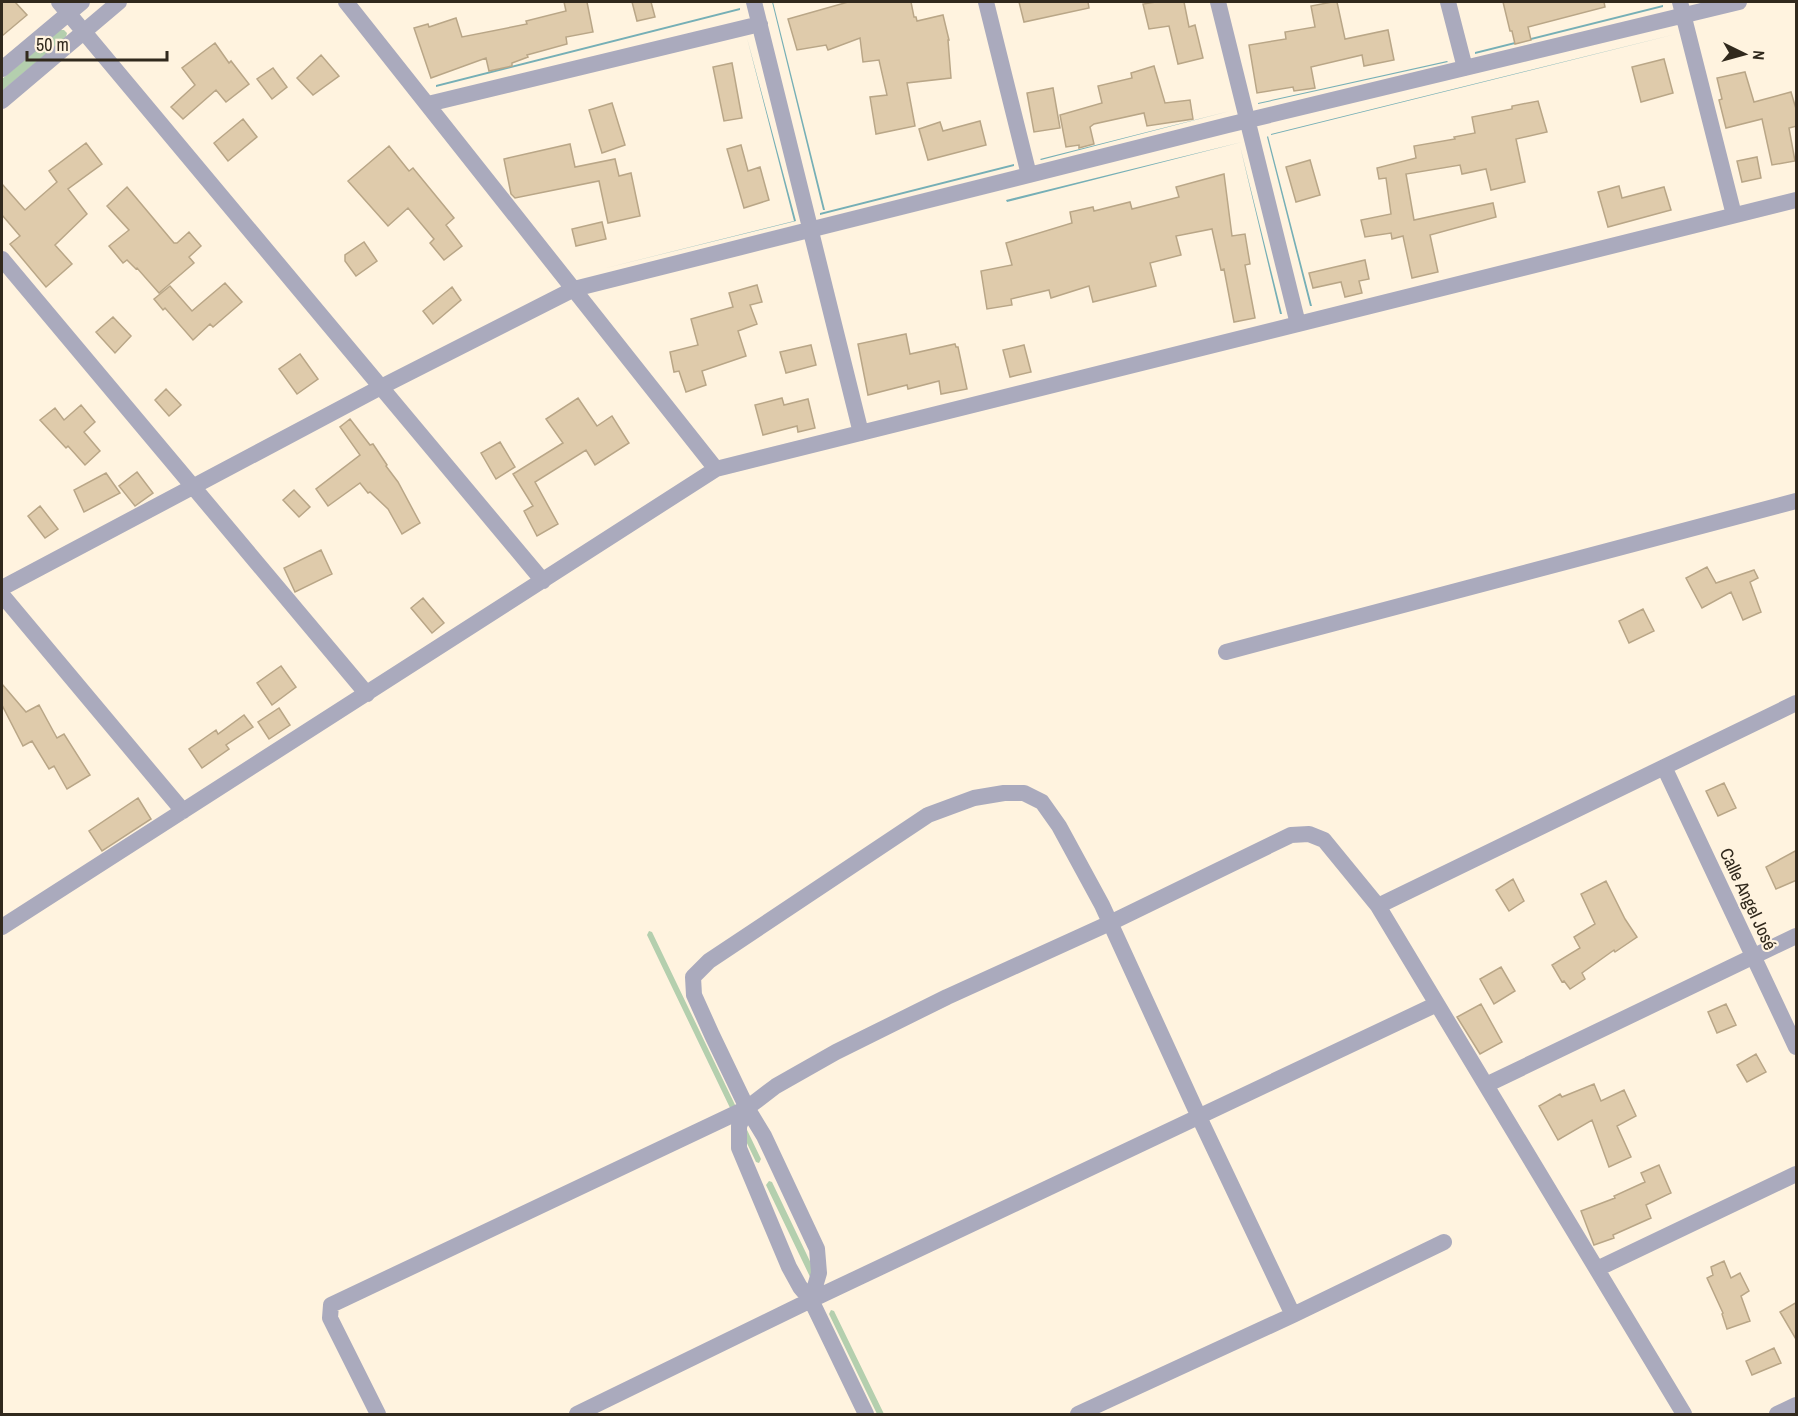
<svg xmlns="http://www.w3.org/2000/svg" width="1798" height="1416" font-family="'Archivo Narrow',sans-serif">
	<rect width="100%" height="100%" fill="#fff3df"/>
	<path fill="#b4cfae" d="M60,30h4l3,3 -1,4 -64,54v-12z
		M649,931l3,1 109,227 -2,4 -3,-1 -109,-227z
		M769,1181l3,1 46,96 -6,3 -46,-96z
		M831,1310l3,1 50,103h-7l-48,-100z"/>
	<path fill="#76afb6" d="M772,2h1l52,208h-2z
		M1663,5v2l-188,47v-2z
		M740,8v2l-304,77v-2z
		M1676,34l-405,101v-1z
		M747,38l49,183 -194,48 192,-48z
		M1447,61l1,1 -190,42v-1z
		M1230,111l-189,49 -1,-1z
		M1268,136l44,170h-2l-43,-169z
		M1242,142l-235,60 -1,-2z
		M1240,146l42,168h-2z
		M1014,164v2l-194,49v-2z"/>
	<path fill="#dfcbab" stroke="#b9a687" stroke-width="1.5" d="M2,2h13l12,13 -25,21z
		M564,2h23l6,30 -27,5 1,7 -40,11 1,2 -16,6v3l-23,5 -3,-13 -55,20 -17,-50 14,-4 1,3 27,-9 6,19 65,-13 -1,-3 40,-10z
		M632,2h19l4,15 -18,4z
		M848,2h63l3,15h2l1,4 26,-6 6,25h-1l3,38 -44,5 8,43 -39,8 -6,-37 17,-2 -8,-35 -16,2 -3,-24 -32,12 -2,-5 -29,5 -9,-31z
		M1019,2h69l1,6 -65,14z
		M1156,2h28l5,25 6,-2 8,33 -25,6 -9,-38 -20,3 -6,-25z
		M1332,2h5l8,37 43,-9 6,30 -30,6 -2,-11 -51,12 4,21 -21,3 -1,-4 -36,6 -8,-48 37,-6 -1,-7 30,-5 -4,-21z
		M1503,2h101l1,5 -77,20 3,13 -16,4 -3,-13h-2z
		M215,43l14,20 2,-2 18,23 -23,18 -10,-12 -33,29 -12,-12 24,-22 -13,-17z
		M321,55l18,21 -26,19 -16,-17z
		M1664,59l9,34 -32,9 -9,-35z
		M732,63l10,55 -18,3 -11,-54z
		M1154,66l11,37 25,-3 3,19 -46,7 -3,-13 -50,11 -4,3 4,17 -15,4v-3l-13,2 -6,-32 42,-12 -4,-17 34,-8 -1,-5z
		M273,68l14,19 -15,12 -15,-20z
		M1745,72l9,30 37,-10 6,20v14l-8,2 6,33 -23,4 -10,-46 -36,9 -7,-28 3,-1 -5,-21z
		M1053,88l7,40 -26,4 -7,-39z
		M1538,101l9,31 -31,7 9,43 -34,8 -5,-21 -24,5 -2,-9 -54,9 8,46 79,-17 3,14 -66,18 8,37 -26,6 -9,-42 -11,3 -1,-6 -26,4 -4,-17 30,-6 -5,-36 -7,1 -2,-11 39,-10 -2,-12 41,-7 -1,-2 21,-4 -3,-16 40,-8v-3z
		M612,103l13,42 -23,8 -13,-43z
		M243,119l14,18 -29,24 -14,-18z
		M980,121l6,24 -58,15 -9,-31 21,-7 3,9z
		M86,143l16,21 -34,25 19,25 -32,31 17,19 -26,23 -36,-43 10,-8 -18,-21v-31l23,26 32,-28 -8,-11z
		M570,144l5,23 40,-8 4,17 12,-3 9,43 -32,7 -9,-42 -84,17 -4,-4 -7,-35z
		M741,145l7,26 12,-4 9,33 -25,8 -17,-59z
		M389,146l20,25 4,-3 41,50 -8,7 16,21 -18,14 -14,-17 4,-4 -26,-31 -20,18 -40,-45z
		M1757,157l4,21 -19,4 -5,-21z
		M1310,160l10,35 -24,7 -10,-35z
		M1224,174l8,62 13,-2 5,30 -5,1 10,53 -21,4 -10,-53 -3,1 -9,-41 -36,7 5,19 -31,8 6,23 -63,16 -4,-16 -38,12 -2,-8 -38,9 1,6 -25,4 -6,-38 31,-6 -6,-22 66,-20 -2,-11 23,-5 1,4 36,-9 2,7 47,-12 -3,-10z
		M1619,186l3,12 42,-11 7,23 -63,17 -10,-35z
		M127,187l47,56h3l12,-11 12,14 -12,11 5,6 -35,30 -22,-25 -1,1 -9,-9 -4,3 -14,-17 20,-16 -22,-24z
		M602,222l4,17 -30,7 -4,-17z
		M364,242l13,19 -21,15 -11,-15v-6z
		M1365,260l4,19 -10,2 3,12 -17,4 -4,-15 -28,6 -4,-15z
		M225,283l17,19 -29,25 -3,-3 -17,16 -28,-32 -2,2 -9,-11 16,-13 22,25z
		M757,285l5,17 -12,3 7,19 -19,7 8,25 -44,15 4,14 -20,7 -7,-21 -5,1 -4,-20 28,-7 -7,-26 42,-12 -4,-14z
		M452,287l9,13 -28,24 -10,-13z
		M113,317l18,19 -16,17 -19,-21z
		M906,334l4,20 45,-10 1,3h2l9,42 -26,5 -2,-13 -31,8 -1,-4 -39,10 -10,-51z
		M811,345l5,20 -30,8 -6,-21z
		M1024,345l7,27 -21,5 -7,-27z
		M300,354l18,25 -21,15 -18,-25z
		M166,389l15,16 -12,11 -14,-16z
		M578,398l19,28 15,-10 17,27 -34,22 -9,-15 -51,32 23,42 -21,12 -13,-25 9,-5 -20,-32 50,-31 -17,-24z
		M782,398l2,7 24,-6 7,29 -17,4 -1,-6 -34,9 -8,-30z
		M81,405l14,17 -11,10 16,19 -15,14 -17,-19 -2,2 -26,-28 15,-12 9,12z
		M350,419l20,26 3,-1 14,21 -1,1 12,16 22,41 -18,11 -14,-25 -18,-17 -2,1 -8,-10 -32,23 -12,-17 44,-34 -20,-28z
		M500,442l15,25 -19,12 -15,-26z
		M137,472l16,21 -18,13 -16,-20z
		M106,473l14,20 -36,19 -10,-22z
		M294,490l16,17 -11,10 -16,-17z
		M40,506l18,23 -13,9 -17,-22z
		M321,550l11,24 -37,18 -11,-24z
		M1707,567l9,16 38,-13 4,8 -8,4 11,30 -18,8 -12,-28 -29,16 -16,-30z
		M423,598l21,25 -12,10 -21,-25z
		M1643,609l11,22 -25,12 -10,-22z
		M281,666l15,21 -24,18 -15,-22z
		M2,684l24,28 13,-7 18,33 7,-4 26,41 -23,14 -13,-23 -5,3 -17,-28 -9,5 -21,-41z
		M279,708l11,17 -21,14 -11,-17z
		M244,715l9,12 -27,18 3,4 -27,19 -13,-19 27,-19 2,4z
		M1724,783l12,25 -18,8 -12,-25z
		M138,798l13,21 -49,32 -13,-20z
		M1797,850v30l-21,9 -10,-22z
		M1513,879l11,22 -15,10 -13,-21z
		M1606,881l19,38 12,18 -22,15 -1,-2 -32,23 3,6 -15,10 -6,-8 -2,1 -10,-17 28,-17 -6,-11 21,-13 -14,-30z
		M1501,967l14,24 -21,13 -14,-25z
		M1481,1004l21,38 -22,12 -23,-37z
		M1726,1004l10,21 -19,8 -9,-21z
		M1756,1054l10,18 -19,10 -10,-17z
		M1594,1084l7,17 23,-11 12,26 -19,10 14,31 -22,10 -17,-47 -34,20 -19,-34 21,-12 2,3z
		M1659,1165l12,28 -25,12 5,13 -38,17 1,3 -20,7 -13,-34 34,-13 -1,-2 31,-14 -4,-9z
		M1724,1261l7,17 9,-5 9,18 -8,5 9,25 -23,8 -5,-15 1,-1 -16,-35 6,-3 -2,-8z
		M1797,1302v39l-17,-29z
		M1774,1348l7,15 -29,12 -6,-14z"/>
	<g fill="none" stroke-linecap="round" stroke-linejoin="round">
		<path stroke="#aaaabd" stroke-width="16" d="M59,2l484,579
			M346,2l370,467
			M754,2l107,431
			M986,2l43,173
			M1218,2l80,322
			M1448,2l17,66
			M1680,2l54,213
			M2,69l80,-67
			M2,101l117,-99
			M428,104l332,-80
			M2,259l365,435
			M2,588l379,-201 193,-98 654,-164 511,-123
			M2,595l181,216
			M1226,652l570,-151
			M1664,767l132,280
			M1378,906l418,-203
			M2,927l714,-458 1080,-269
			M1486,1085l310,-149
			M1597,1269l199,-95
			M811,1300l8,-27 -2,-24 -53,-113 -17,-28 -35,-73 -18,-40 -1,-18 16,-16 219,-146 46,-17 30,-5h20l18,9 17,24 43,79 97,212 94,198
			M378,1414l-48,-96 1,-13 416,-197
			M577,1414l234,-114 626,-296
			M866,1414l-55,-114 -11,-13 -11,-20 -50,-119v-22l8,-18 29,-22 60,-34 111,-55 163,-74 181,-88 18,-1 15,6 54,66 306,508
			M1078,1414l215,-99 151,-73
			M1777,1414l19,-9"/>
	</g>
	<g text-anchor="middle" stroke-width="4.5" stroke-linejoin="round" paint-order="stroke">
		<g font-size="18" fill="#31291d" stroke="#fff3df">
			<text transform="translate(1748 899) rotate(65)" y="6">Calle Angel José</text>
		</g>
	</g>
	<rect width="1798" height="1416" fill="none" stroke="#31291d" stroke-width="6"/>
	<g transform="translate(1744 54) rotate(95)" stroke="#fff3df" stroke-width="4.5" paint-order="stroke">
	<path d="M0-4.5L10 22L0 15L-10 22Z" fill="#31291d"/>
	<text y="-9" font-size="16" font-weight="bold" text-anchor="middle" fill="#31291d">N</text>
	</g>
	<path d="M27 51v9h140v-9" fill="none" stroke="#31291d" stroke-width="3"/>
	<text x="36" y="51" font-size="18" fill="#31291d" stroke="#fff3df" stroke-width="4.5" paint-order="stroke">50 m</text>
</svg>
